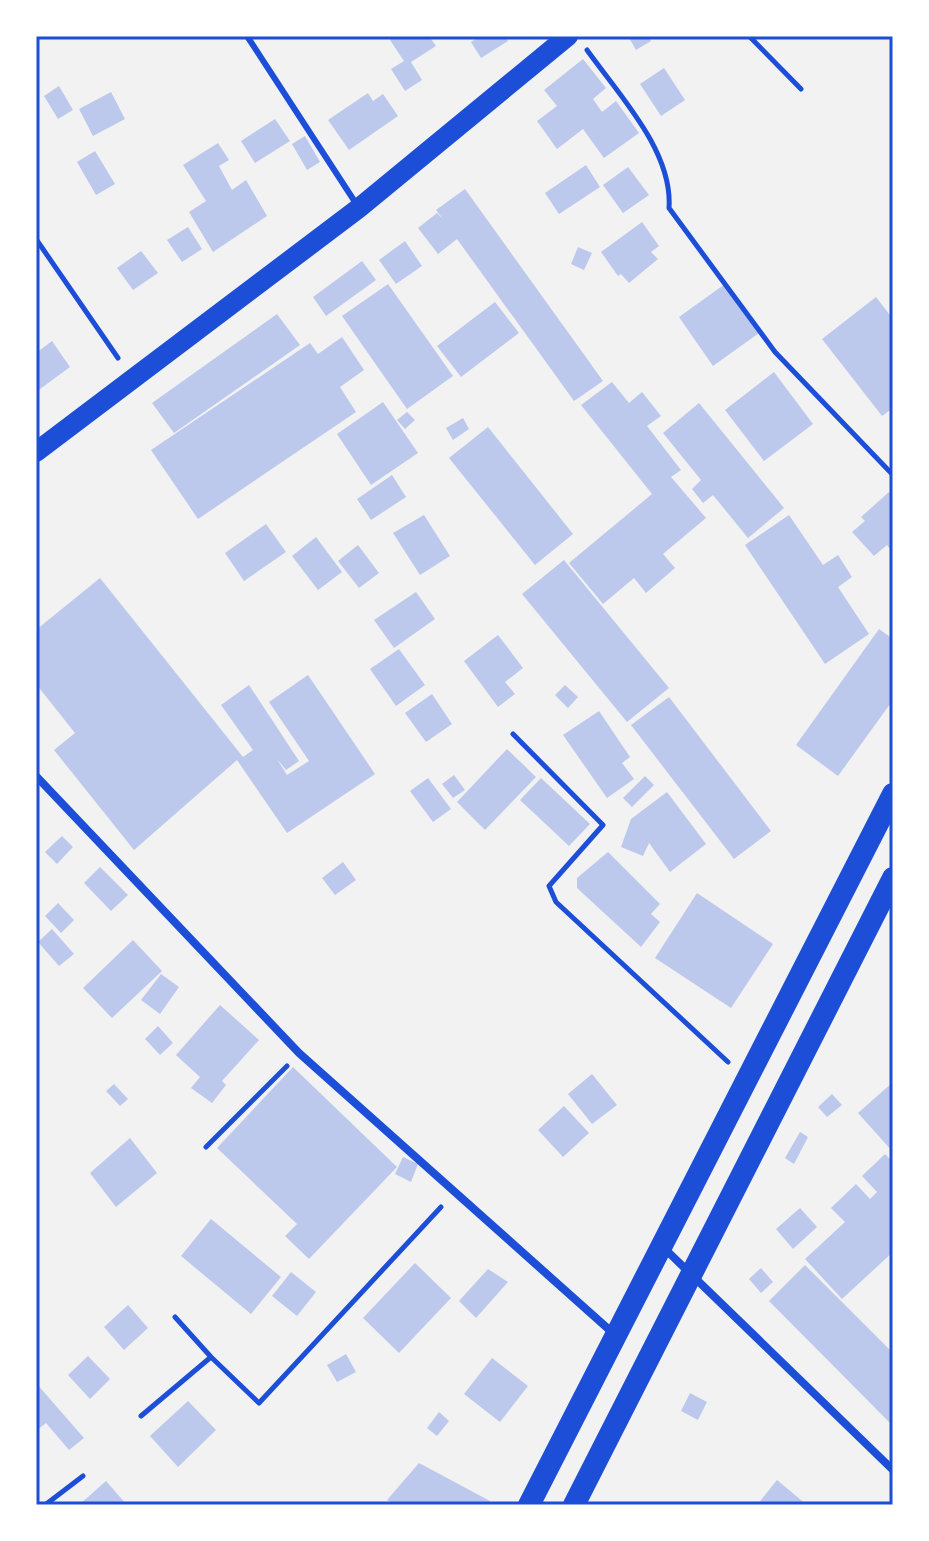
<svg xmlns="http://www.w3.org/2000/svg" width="929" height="1541" font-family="'Roboto Condensed',sans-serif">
	<rect width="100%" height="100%" fill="#f2f2f2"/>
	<path fill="#bdc9ec" d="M396,36h33l7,10 -25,16 11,18 -17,11 -14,-22 13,-8 -14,-21z
		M481,36h24l3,5 -27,17 -10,-16z
		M628,36h20l3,5 -15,9z
		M583,59l23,29 -13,11 9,13 14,-11 23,32 -35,25 -21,-29 -26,20 -20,-28 20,-15 -13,-16z
		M664,68l21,32 -24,16 -21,-32z
		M59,86l14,24 -15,9 -14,-23z
		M111,92l14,27 -32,17 -14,-27z
		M368,93l5,8 10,-7 15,22 -49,34 -21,-30z
		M275,119l15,22 -35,22 -14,-22z
		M305,136l15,26 -13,8 -15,-26z
		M218,143l11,17 -10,6 13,24 14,-10 21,36 -54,36 -24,-40 17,-11 -23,-36z
		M95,151l20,33 -19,11 -19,-33z
		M586,165l14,22 -41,27 -14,-21z
		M628,167l21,28 -26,18 -20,-28z
		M465,189l138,192 -29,20 -117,-162 -19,15 -20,-26 19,-15 6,6 -7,-9z
		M642,222l17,24 -8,6 7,7 -29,24 -8,-9 -3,2 -17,-24z
		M188,227l14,22 -20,13 -15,-22z
		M405,241l17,25 -26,18 -17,-24z
		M578,247l14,6 -8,17 -13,-6z
		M141,251l17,22 -25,17 -16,-22z
		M362,261l14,19 -50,36 -13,-19z
		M388,284l65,92 -46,33 -65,-93z
		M725,284l34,49 -46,33 -34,-49z
		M876,297l17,22v89l-11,8 -60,-77z
		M495,302l24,31 -58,44 -24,-31z
		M277,314l23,31 -126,88 -22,-30z
		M342,337l22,33 -24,17 16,25 -158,107 -47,-69 159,-107 8,11z
		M52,341l18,26 -34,25v-39z
		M774,372l39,52 -49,37 -39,-51z
		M612,382l17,21 13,-11 19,24 -14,10 34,44 -10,7 35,41 -43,36 12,14 -29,25 -12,-15 -31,26 -34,-41 83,-69 -71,-89z
		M383,402l35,51 -47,32 -34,-51z
		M699,403l85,105 -36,30 -35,-43 -10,8 -11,-14 9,-9 -38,-47z
		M407,412l8,8 -10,9 -8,-9z
		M463,418l6,11 -16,11 -7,-12z
		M488,427l85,107 -38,31 -86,-107z
		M392,475l14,22 -35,23 -14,-21z
		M889,492l4,4v50l-3,3 -3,-4 -13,11 -22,-24 13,-11 -4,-4z
		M424,515l26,41 -30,19 -27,-42z
		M789,515l34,50 15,-10 14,22 -14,10 31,47 -44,30 -80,-119z
		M266,524l20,28 -42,29 -19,-28z
		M316,537l26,35 -24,18 -26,-34z
		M358,545l21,28 -20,15 -21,-27z
		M564,560l105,128 -42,34 -105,-128z
		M100,578l143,179 10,-7 -32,-45 28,-20 50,76 -13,9 -9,-11 10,16 22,-14 -40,-59 39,-27 67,99 -88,59 -50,-73 -103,90 -80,-100 21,-17 -39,-49v-54z
		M416,592l19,27 -41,29 -20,-28z
		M879,629l14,10v61l-55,76 -42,-31z
		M498,635l25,33 -18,14 10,12 -17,13 -34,-46z
		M399,649l26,36 -29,21 -26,-37z
		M565,685l13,12 -10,11 -13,-13z
		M432,694l20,30 -26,18 -21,-29z
		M669,697l102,134 -37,28 -103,-134z
		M599,711l31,46 -8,6 12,16 -27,19 -44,-63z
		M507,749l29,28 -51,53 -28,-28z
		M454,775l11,15 -12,8 -11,-14z
		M645,776l9,9 -22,22 -9,-9z
		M428,778l23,31 -18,13 -23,-31z
		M541,778l49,46 -21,22 -49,-46z
		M667,792l39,52 -36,28 -21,-29 -6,13 -22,-9 10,-28z
		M62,836l11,11 -16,17 -12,-12z
		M608,852l52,52 -9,10 9,8 -19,25 -64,-59v-10z
		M343,862l13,18 -21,15 -13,-17z
		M100,867l28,28 -17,16 -27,-28z
		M697,893l76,51 -42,64 -76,-50z
		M58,903l16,17 -13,13 -16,-17z
		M52,929l22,25 -15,12 -21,-24z
		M133,940l29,31 -50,47 -29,-30z
		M161,974l18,13 -19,27 -19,-14z
		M220,1005l39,35 -37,41 4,4 -14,18 -21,-15 9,-11 -24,-22z
		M158,1026l15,17 -13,12 -15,-16z
		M293,1067l104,100 -88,92 -24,-23 12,-12 -80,-76z
		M592,1074l25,31 -25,19 -24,-30z
		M893,1082v70l-35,-39z
		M114,1084l14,15 -8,7 -14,-15z
		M832,1094l10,11 -15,12 -9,-10z
		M564,1106l25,27 -26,24 -25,-27z
		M800,1132l8,5 -14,27 -9,-6z
		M130,1138l27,35 -41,34 -26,-34z
		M885,1154l8,8v90l-51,47 -37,-40 40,-37 -14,-14 25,-24 14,15 7,-7 -15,-16z
		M403,1157l15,7 -7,18 -16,-8z
		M800,1208l17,19 -24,22 -17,-20z
		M211,1219l70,58 -30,37 -70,-58z
		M415,1263l36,35 -52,55 -36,-35z
		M805,1265l88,88v73l-124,-125z
		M761,1268l12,14 -12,11 -12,-14z
		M488,1269l20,13 -32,36 -17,-17z
		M291,1272l25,20 -19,24 -25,-20z
		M128,1305l20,23 -24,22 -20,-23z
		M346,1354l10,18 -19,10 -10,-17z
		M88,1356l22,23 -20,20 -22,-24z
		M492,1358l36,28 -28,36 -36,-28z
		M36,1383l48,55 -15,12 -23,-27 -10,8z
		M690,1393l17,9 -9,18 -17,-9z
		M188,1401l28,29 -38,37 -28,-31z
		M439,1412l10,9 -12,15 -10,-8z
		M419,1463l71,38 -2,4h-92l-9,-5z
		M777,1480l30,25h-50z
		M106,1481l21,24h-48z"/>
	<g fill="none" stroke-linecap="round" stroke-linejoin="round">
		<path stroke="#1d4ed8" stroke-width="5" d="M749,36l52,53
			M587,50c32,45 86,101 82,158l106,144 118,123
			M36,239l82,119
			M513,734l90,91 -54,61 7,16 172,160
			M206,1147l81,-81
			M175,1317l36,40
			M141,1416l70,-59 48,46 182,-196
			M45,1505l38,-29"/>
		<path stroke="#1d4ed8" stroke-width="6" d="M247,36l110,169"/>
		<path stroke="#1d4ed8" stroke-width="8" d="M36,776l263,277 315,281
			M664,1248l229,222"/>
		<path stroke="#1d4ed8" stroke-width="20" d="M36,452l323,-244 209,-172"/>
		<path stroke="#1d4ed8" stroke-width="22" d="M529,1505l364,-711
			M574,1505l319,-627"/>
	</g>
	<rect width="929" height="1541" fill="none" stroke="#ffffff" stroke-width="76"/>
	<rect x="38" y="38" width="853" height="1465" fill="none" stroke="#1d4ed8" stroke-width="3"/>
</svg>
